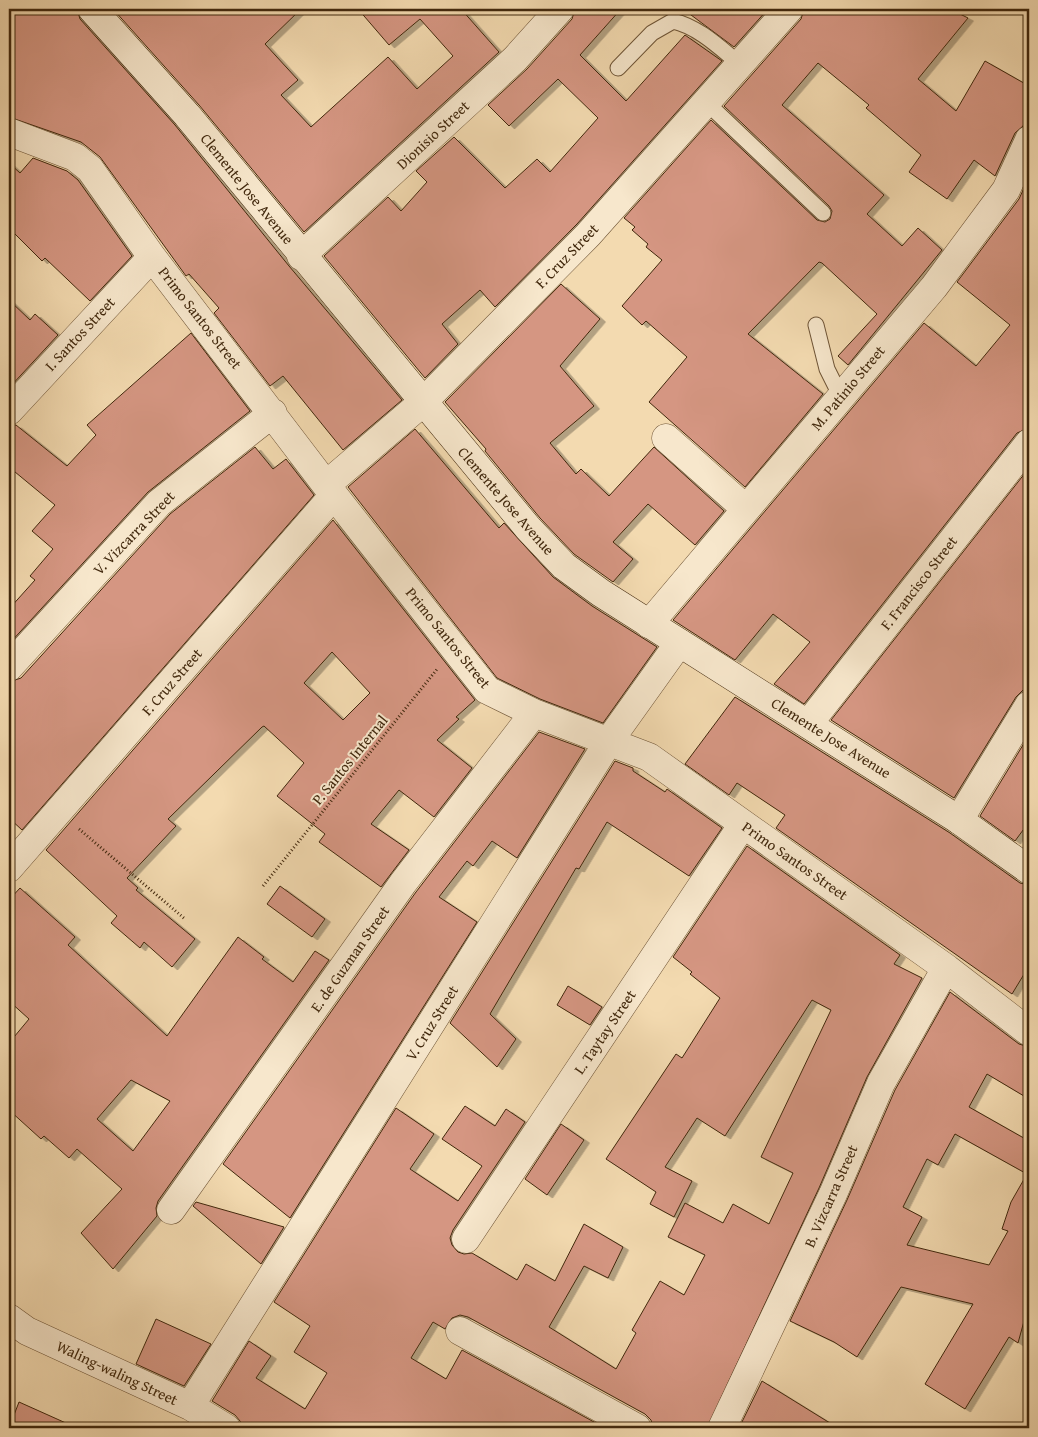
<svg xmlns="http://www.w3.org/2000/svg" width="1038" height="1437" font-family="'Gentium Book Plus',serif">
	<defs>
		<filter id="shadow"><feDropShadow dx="5.5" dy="3" stdDeviation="0" flood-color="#0004"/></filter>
	</defs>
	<rect width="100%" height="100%" fill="#f3dab0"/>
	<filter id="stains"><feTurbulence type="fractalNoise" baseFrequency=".004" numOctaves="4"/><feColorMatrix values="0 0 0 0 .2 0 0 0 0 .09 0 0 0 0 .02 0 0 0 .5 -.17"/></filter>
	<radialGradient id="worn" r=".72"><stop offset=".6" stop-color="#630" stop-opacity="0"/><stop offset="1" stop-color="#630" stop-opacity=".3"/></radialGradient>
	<path fill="#d59682" stroke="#41280d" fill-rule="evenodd" filter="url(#shadow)" d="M9,9h68l3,10 95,106 114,141 113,134 -59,50 -60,-74 -13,10 -56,-73 5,-5 -30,-34 -3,2 -86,-119 -19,-15 -72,-25z
		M113,9h188l-36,35 33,36 -17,15 30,32 77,-70 29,32 36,-33 -33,-37 -31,26 -31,-36h103l38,43 -195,180 -105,-127z
		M575,9h46l-41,46 46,46 59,-66 37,26 -145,163 -82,83 -15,-17 -38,34 16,20 -33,34 -101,-122 64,-59 13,14 26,-29 -11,-11 38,-34 51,51 32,-29 13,13 48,-54 -40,-39 -49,47 -21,-21 39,-36 45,-50z
		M683,9h85l-34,38z
		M804,9h146l18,9 -50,61 38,32 29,-50 44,25v28l-6,12 -8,7 -20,43 -21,-16 -27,39 -38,-27 12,-17 -55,-47 3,-3 -51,-42 -36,42 102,90 -17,19 35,32 16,-18 24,22 -94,115 -10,-9 39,-42 -55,-51 -3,-1 -71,72 75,60 -78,93 -96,-85 38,-45 -41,-36 -4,4 -20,-19 40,-46 -16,-13 2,-3 -16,-14 3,-3 -11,-9 87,-98 106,100 8,2 5,-3 2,-8 -3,-5 -105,-100 77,-87z
		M33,158l34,13 11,9 54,76 -42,45 -45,-43 -3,3 -33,-33v-65l11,10z
		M1029,177v251l-12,5 -213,271 -30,-20 36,-42 -37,-28 -38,46 -62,-40 251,-297 52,43 34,-41 -53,-43 62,-83z
		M561,284l39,35 -40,47 34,40 -44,37 26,31 5,-5 28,27 45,-49 70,64 -29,34 -47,-41 -35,38 20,17 -20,23 -39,-28 -34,-36 -55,-67 1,-2 -41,-47z
		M9,300l21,20 5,-6 23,21 -49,53z
		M191,333l59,78 -102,81 -139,152v-35l26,-29 -5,-4 23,-27 -21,-18 23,-26 -46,-38v-41l7,-1 51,41 29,-31 -9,-10z
		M415,429l84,99 5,-5 49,54 39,29 65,41 -54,76 -63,-24 -43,-21 -149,-191z
		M255,447l18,22 13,-10 28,36 -292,335 -13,-12v-136l12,-4 149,-164z
		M1029,468v216l-13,13 -62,101 -123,-78z
		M333,520l142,180 -19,17 3,2 -22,21 35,28 -38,49 -35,-27 -28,34 38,26 -28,37 -62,-45 6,-8 -48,-38 27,-33 -40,-37 -2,1 -94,92 8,7 -49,52 11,10 -2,2 59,49 -23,28 -28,-25 -4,6 -29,-25 6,-7 -71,-66zM332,652l38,41 -27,27 -39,-37z
		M735,697l215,136 70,50 9,2v81l-17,28 -236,-166 9,-13 -48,-32 -8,12 -44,-31z
		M539,732l46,17 -68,109 -25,-17 -19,25 -6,-5 -28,36 38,25 -187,296 -67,-54 193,-272z
		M1029,735v87l-14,19 -35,-25z
		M615,761l18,7v3l32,21 2,-3 55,39 -33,48 -82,-54 -28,47 -3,-1 -86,146 26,25 -19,28 -47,-44z
		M747,846l153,109 -6,9 28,14 -55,99 -48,111 -112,240h-54l-2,-8 -6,-6 -177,-97 -8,-2 -8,3 -7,11 -12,-7 -22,36 35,21 16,-29 143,78h-363l-2,-7 -5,-6 -23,-14 37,-60 22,15 -15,22 49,31 22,-36 -33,-21 16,-26 -36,-24 122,-194 38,26 -24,35 48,32 24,-35 -40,-27 23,-33 30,20 11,-17 19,13 -72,108 -3,8 2,7 6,7 6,2 8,-1 45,27 9,-16 29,17 29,-57 39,23 -15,31 -24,-12 -35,61 67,42 20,-36 -4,-3 28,-49 24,14 21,-40 -37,-18 17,-34 38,20 10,-19 36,20 24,-51 -32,-16 70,-147 -19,-10 -87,136 -28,-18 -32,49 27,14 -18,36 -24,-13 6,-12 -50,-33 70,-105 6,4 38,-60 -30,-24 2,-2 -19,-15z
		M280,886l45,33 -13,18 -45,-33z
		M20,888l55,49 -7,8 99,91 71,-99 26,20 -2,2 31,23 22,-31 14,9 -171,241 -2,7 1,8 -44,53 -32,-36 41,-44 -45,-40 -8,9 -25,-22 -3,3 -32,-29v-67l20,-24 -20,-18v-101zM131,1080l39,21 -37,50 -36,-32z
		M568,986l34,21 -12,18 -33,-20z
		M950,992l69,52 10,3v52l-42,-25 -18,33 60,34v162l-11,40 -9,-6 -44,72 -40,-25 48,-80 -72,-17 -44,70 -23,-15 -44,-21 57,-121 48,-110zM955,1134l72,40 -16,28 -9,27 6,2 -19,34 -82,-20 15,-28 -19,-10 24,-48 11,6z
		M561,1124l23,16 -37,55 -22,-16z
		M196,1202l88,25 -23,37 -68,-58z
		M156,1319l55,25 -27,42 -48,-22z
		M762,1381l76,47h-99z
		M19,1402l58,26h-68z"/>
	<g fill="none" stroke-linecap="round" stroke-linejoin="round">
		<defs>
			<path id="lane" d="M618,68l34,-35 21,-12c26,6 47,27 68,44
				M707,103l116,110
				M816,325l11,44 14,28"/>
			<path id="street" d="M9,132l66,25 15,12 62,88 174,228 161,205 47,23 115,44 297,211 83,64
				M301,256l214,-197 45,-50
				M9,411l143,-154
				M666,438l80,71
				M326,485l96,-82 166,-168 201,-226
				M649,624l285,-337 72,-97 23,-50
				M9,667l150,-164 114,-90
				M809,723l220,-280
				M959,820l70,-115
				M9,868l325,-373
				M171,1210l232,-327 131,-170
				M466,1239l277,-415
				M9,1318l18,13 163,75 36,22
				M460,1331l177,97
				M190,1406l419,-665 70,-98
				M722,1428l111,-234 48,-111 65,-115"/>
			<path id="secondary" d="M92,9l95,106 341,413 36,38 37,27 358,227 70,50"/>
		</defs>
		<use href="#lane" stroke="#6e5436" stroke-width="17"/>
		<use href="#street" stroke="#6e5436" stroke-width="29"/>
		<use href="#secondary" stroke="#41280d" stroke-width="29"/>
		<path stroke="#41280d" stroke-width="3" stroke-dasharray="1 2.5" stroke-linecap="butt" d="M79,829l106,90
			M263,886l175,-218
			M1025,1428l4,-18"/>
		<use href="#lane" stroke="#f7e7cc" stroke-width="15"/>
		<use href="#street" stroke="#f7e7cc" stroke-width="28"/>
		<use href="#secondary" stroke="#f7e7cc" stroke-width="28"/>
	</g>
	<g text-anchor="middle" stroke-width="4" stroke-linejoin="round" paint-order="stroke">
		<g font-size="15" fill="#41280d" stroke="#f7e7cc">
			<text transform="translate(433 135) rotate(-43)" y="5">Dionisio Street</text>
			<text transform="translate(247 189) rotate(51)" y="5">Clemente Jose Avenue</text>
			<text transform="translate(567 256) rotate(-46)" y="5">F. Cruz Street</text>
			<text transform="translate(200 318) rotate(52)" y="5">Primo Santos Street</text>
			<text transform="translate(80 334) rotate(-47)" y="5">I. Santos Street</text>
			<text transform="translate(848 388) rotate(-50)" y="5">M. Patinio Street</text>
			<text transform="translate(506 501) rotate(49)" y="5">Clemente Jose Avenue</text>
			<text transform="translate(134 533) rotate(-46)" y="5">V. Vizcarra Street</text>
			<text transform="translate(919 583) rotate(-52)" y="5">F. Francisco Street</text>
			<text transform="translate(448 638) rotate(51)" y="5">Primo Santos Street</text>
			<text transform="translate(172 682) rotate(-49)" y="5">F. Cruz Street</text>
			<text transform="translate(831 738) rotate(32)" y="5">Clemente Jose Avenue</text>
			<text transform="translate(350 760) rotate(-51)" y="5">P. Santos Internal</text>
			<text transform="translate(795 861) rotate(35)" y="5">Primo Santos Street</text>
			<text transform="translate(350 959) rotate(-55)" y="5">E. de Guzman Street</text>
			<text transform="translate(432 1023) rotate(-58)" y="5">V. Cruz Street</text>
			<text transform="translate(605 1032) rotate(-56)" y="5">L. Taytay Street</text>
			<text transform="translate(831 1196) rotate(-66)" y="5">B. Vizcarra Street</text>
			<text transform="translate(117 1373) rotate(25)" y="5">Waling-waling Street</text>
		</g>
	</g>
	<rect width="1038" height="1437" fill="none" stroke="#f3dab0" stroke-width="30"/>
	<rect x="10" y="10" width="1018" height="1417" fill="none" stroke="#41280d" stroke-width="2.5"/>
	<rect x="15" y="15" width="1008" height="1407" fill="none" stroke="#41280d"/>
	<rect width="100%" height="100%" filter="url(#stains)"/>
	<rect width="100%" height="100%" fill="url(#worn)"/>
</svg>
